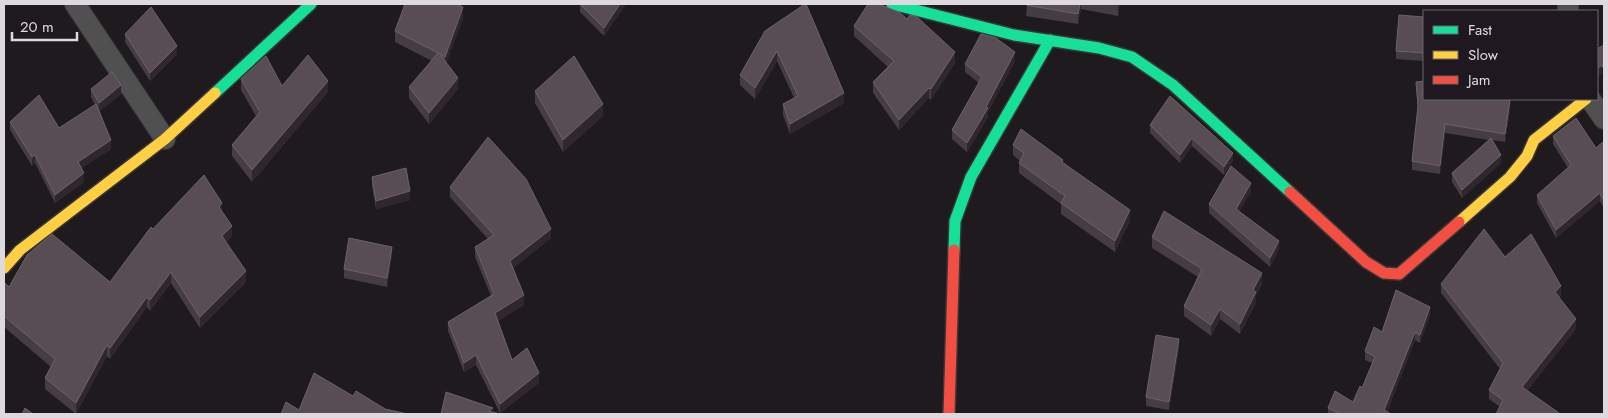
<svg xmlns="http://www.w3.org/2000/svg" width="1608" height="418" font-family="Jost,sans-serif">
	<rect width="100%" height="100%" fill="#1e1a1e"/>
	<g fill="none" stroke-linecap="round" stroke-linejoin="round">
		<defs>
			<path id="street" d="M75,4l90,135
				M1568,4v7
				M1590,99l14,20"/>
			<path id="fast" d="M892,4l122,31 85,13 33,9 41,28 117,107
				M215,93l96,-89
				M954,250l1,-29 16,-44 79,-137"/>
			<path id="slow" d="M1459,222l51,-45 17,-21 7,-16 52,-41
				M4,268l16,-18 145,-111 50,-46"/>
			<path id="jam" d="M1290,192l76,70 18,11 15,1 60,-52
				M949,414l5,-164"/>
		</defs>
		<use href="#street" stroke="#383638" stroke-width="22"/>
		<use href="#fast" stroke="#383638" stroke-width="14"/>
		<use href="#slow" stroke="#383638" stroke-width="14"/>
		<use href="#jam" stroke="#383638" stroke-width="14"/>
		<use href="#street" stroke="#505051" stroke-width="20"/>
		<use href="#fast" stroke="#16e098" stroke-width="11"/>
		<use href="#slow" stroke="#ffcf43" stroke-width="11"/>
		<use href="#jam" stroke="#f24e42" stroke-width="11"/>
	</g>
	<path fill="#463c43" d="M580,4h46l-22,32 -24,-24z
		M1027,4h93l-2,12 -37,-7 -3,15 -52,-8z
		M881,5l74,58 -24,37 -2,-2 -30,32 -26,-37v-11l15,-15 -34,-31v-10z
		M1424,17v44l-28,-2v-8z
		M463,18l-17,45 12,26 -29,35 -20,-26v-11l23,-26 -37,-19v-11z
		M765,31l79,72 -54,31 -7,-19v-11l11,-6 -17,-37 -22,38 -15,-14v-10z
		M125,34l52,20 -27,27 -25,-39z
		M1015,61l-27,51v5l-21,35 -15,-13v-9l27,-47 -14,-11v-8z
		M241,79l41,7 46,6 -76,90 -20,-26v-11l24,-29 -15,-26z
		M1416,82l8,17 86,10 -5,33 -13,-2 9,23 -39,35 -10,-16v-9l37,-33 -44,-7 -5,41 -28,-4v-9l6,-51z
		M91,89l30,5 -21,17 11,38 -30,19 3,14 -29,21 -20,-40 -3,3 -22,-36v-8l49,6 36,-23 -4,-8z
		M535,91l68,25 -40,36 -28,-49z
		M1170,96l63,65 -9,14 -32,-29 -12,17 -30,-30v-8z
		M1553,136l43,12 8,-7v68l-4,-8 -44,37 -19,-35v-8l31,-27 -15,-24z
		M1013,145l50,18 67,58 -15,31 -54,-38v-10l-42,-31v-10l1,-2 -7,-6z
		M372,177l38,23 -34,9 -4,-23z
		M450,187l101,51 -38,30 11,37 -26,16 14,39 27,23 -39,30 -24,-48 -12,7 -16,-41v-9l43,-26 -16,-39v-10l13,-8 -38,-42z
		M1251,192l-12,19 40,38 -9,18 -61,-54v-9z
		M222,212l10,24 -6,6 20,40 -46,46 -29,-45 -21,28 -3,-4 -37,52 -3,-3 -31,58 -31,-25v-11l6,-11 -47,-40v-45l5,5 101,-5z
		M1152,237l110,47 -6,11v8l-16,31 -20,-15 -9,17 -27,-20v-10l14,-29 -46,-29z
		M392,255l-5,32 -43,-9v-9z
		M1505,257l56,38 -2,3 17,31 -49,62 32,23 -59,-7 -11,-8v-9l11,-21 -59,-76v-9z
		M1430,315l-10,28 -5,-3 -28,72 4,2h-63v-6l25,-6 9,-14 10,-25 -7,-3v-9z
		M1179,348l-10,62 -23,-4v-9z"/>
	<path fill="#2f272d" d="M620,4h6l-22,32v-8z
		M1080,4h1v5l-3,15v-10z
		M1118,4h2l-2,12z
		M463,7v11l-18,50v-11z
		M177,46v8l-27,27v-8z
		M777,51v10l-22,38v-11z
		M955,52v11l-24,37v-11z
		M1015,52v9l-27,51v5l-21,35v-9z
		M1602,65v9l-5,3v-8z
		M1604,67v9l-1,1v-9z
		M458,78v11l-29,35v-11z
		M328,81v11l-76,90v-12z
		M121,85v9l-22,18v-9z
		M929,88v10l-30,32v-10z
		M844,93v10l-54,31v-10z
		M1510,100v9l-5,33v-8z
		M603,104v12l-40,36v-12z
		M1445,124v9l-5,41v-8z
		M1192,138v8l-12,17v-8z
		M111,140v9l-33,22v-9z
		M1233,153v8l-9,14v-8z
		M35,155v8l-3,3v-9z
		M1501,155v8l-39,35v-8z
		M84,173v9l-29,21v-8z
		M1251,183v9l-15,25v-8z
		M410,191v9l-34,9v-8z
		M1600,193v8l-44,37v-8z
		M222,203v10l-3,-6z
		M1130,210v11l-15,31v-11z
		M232,226v10l-10,10v-10z
		M551,229v9l-41,32v-9z
		M1279,241v8l-9,18v-9z
		M392,247v8l-5,32v-9z
		M246,271v11l-46,46v-11z
		M171,272v11l-21,28v-11z
		M1262,273v11l-6,11v8l-16,31v-10l13,-34z
		M1561,286v9l-6,7v-10z
		M524,295v10l-29,18v-10z
		M147,297v10l-37,52v-11z
		M1430,307v8l-10,28v-8z
		M1220,309v10l-9,17v-11z
		M1576,319v10l-54,68v-10z
		M1415,332v8l-29,74 -2,-4z
		M1179,339v9l-10,62v-8z
		M107,345v11l-31,58v-11z
		M476,355v10l-12,7v-9z
		M539,373v10l-39,30v-9z"/>
	<path fill="#574d53" stroke="#6c6369" d="M405,4h52l6,3 -18,50 -6,-4 19,25 -29,35 -20,-26 29,-34 -43,-22z
		M580,4h40l-16,24z
		M805,4h1l38,89 -54,31 -7,-20 15,-8 -21,-45 -22,37 -15,-13 25,-44z
		M868,4h13v1l18,7 8,7 3,-4 6,1 39,36 -24,37 -2,-1 -30,32 -26,-38 21,-21 -40,-35z
		M1027,4h53l-2,10 -52,-9z
		M151,7l26,39 -27,27 -25,-39z
		M1399,15l25,2v36l-28,-2z
		M981,34l15,4 19,14 -29,55 2,1 -21,35 -15,-13 30,-53 -17,-13z
		M1604,45v22l-1,1 -1,-3 -5,4v-20z
		M308,55l20,26 -76,89 -20,-25 28,-33 -19,-33 25,-23 16,30z
		M574,56l29,48 -40,36 -28,-49z
		M112,72l9,13 -22,18 -8,-14z
		M1424,81v18h78l8,1 -5,34 -60,-10 -5,42 -28,-5 6,-55 -2,-24z
		M39,95l20,33 37,-24 15,36 -33,22 6,11 -29,22 -20,-40 -3,2 -22,-35z
		M1170,96l63,57 -9,14 -32,-29 -12,17 -30,-30z
		M1576,118l20,30 8,-7v60l-4,-8 -44,37 -19,-35 34,-30 -18,-29z
		M1021,129l42,31 -1,2 68,48 -15,31 -54,-38 4,-7 -46,-33 5,-10 -11,-8z
		M488,137l38,42 25,50 -41,32 14,34 -29,18 17,47 15,-12 12,25 -39,31 -24,-49 -12,8 -16,-41 46,-28 -19,-47 19,-12 -44,-48z
		M1491,138l10,17 -39,35 -10,-17z
		M1231,166l20,17 -15,26 43,32 -9,17 -61,-54z
		M406,168l4,23 -34,10 -4,-24z
		M204,175l18,28 -3,4 13,19 -10,10 24,35 -46,46 -29,-45 -21,28 -3,-3 -37,51 -3,-3 -31,58 -31,-25 10,-19 -51,-43v-34l5,5 18,-32 25,-21 58,48 41,-55 2,2z
		M1164,211l98,62 -9,17 3,2 -16,32 -20,-15 -9,16 -27,-19 18,-37 -50,-32z
		M1484,229l21,28 26,-23 30,52 -6,6 21,27 -54,68 37,26 -1,1h-62l7,-14 -14,-10 14,-27 -62,-79z
		M349,238l43,9 -5,31 -43,-9z
		M1396,290l34,17 -10,28 -5,-3 -31,78 7,4h-51l-12,-6 7,-17 18,11 7,-16 2,2 13,-31 -10,-6 9,-24 8,5z
		M1156,335l23,4 -10,63 -23,-5z
		M314,373l39,23 3,-5 29,18 23,5h-127l5,-12 13,8z
		M446,392l47,16 -4,3 11,3h-59z
		M25,408l8,6h-11z"/>
	<rect width="1608" height="418" fill="none" stroke="#ded9de" stroke-width="10"/>
	<rect x="1423" y="10" width="175" height="90" fill="#1f1820" stroke="#6b656c"/>
	<rect x="1433" y="26" width="25" height="8" fill="#16e098" stroke="#6b656c"/>
	<text x="1468" y="35" font-size="15" fill="#ded9de">Fast</text>
	<rect x="1433" y="51" width="25" height="8" fill="#ffcf43" stroke="#6b656c"/>
	<text x="1468" y="60" font-size="15" fill="#ded9de">Slow</text>
	<rect x="1433" y="76" width="25" height="8" fill="#f24e42" stroke="#6b656c"/>
	<text x="1468" y="85" font-size="15" fill="#ded9de">Jam</text>
	<path d="M12 32v8h65v-8" fill="none" stroke="#ded9de" stroke-width="2.5"/>
	<text x="20" y="32" font-size="15" fill="#ded9de" stroke="#1f1820" stroke-width="4" paint-order="stroke">20 m</text>
</svg>
